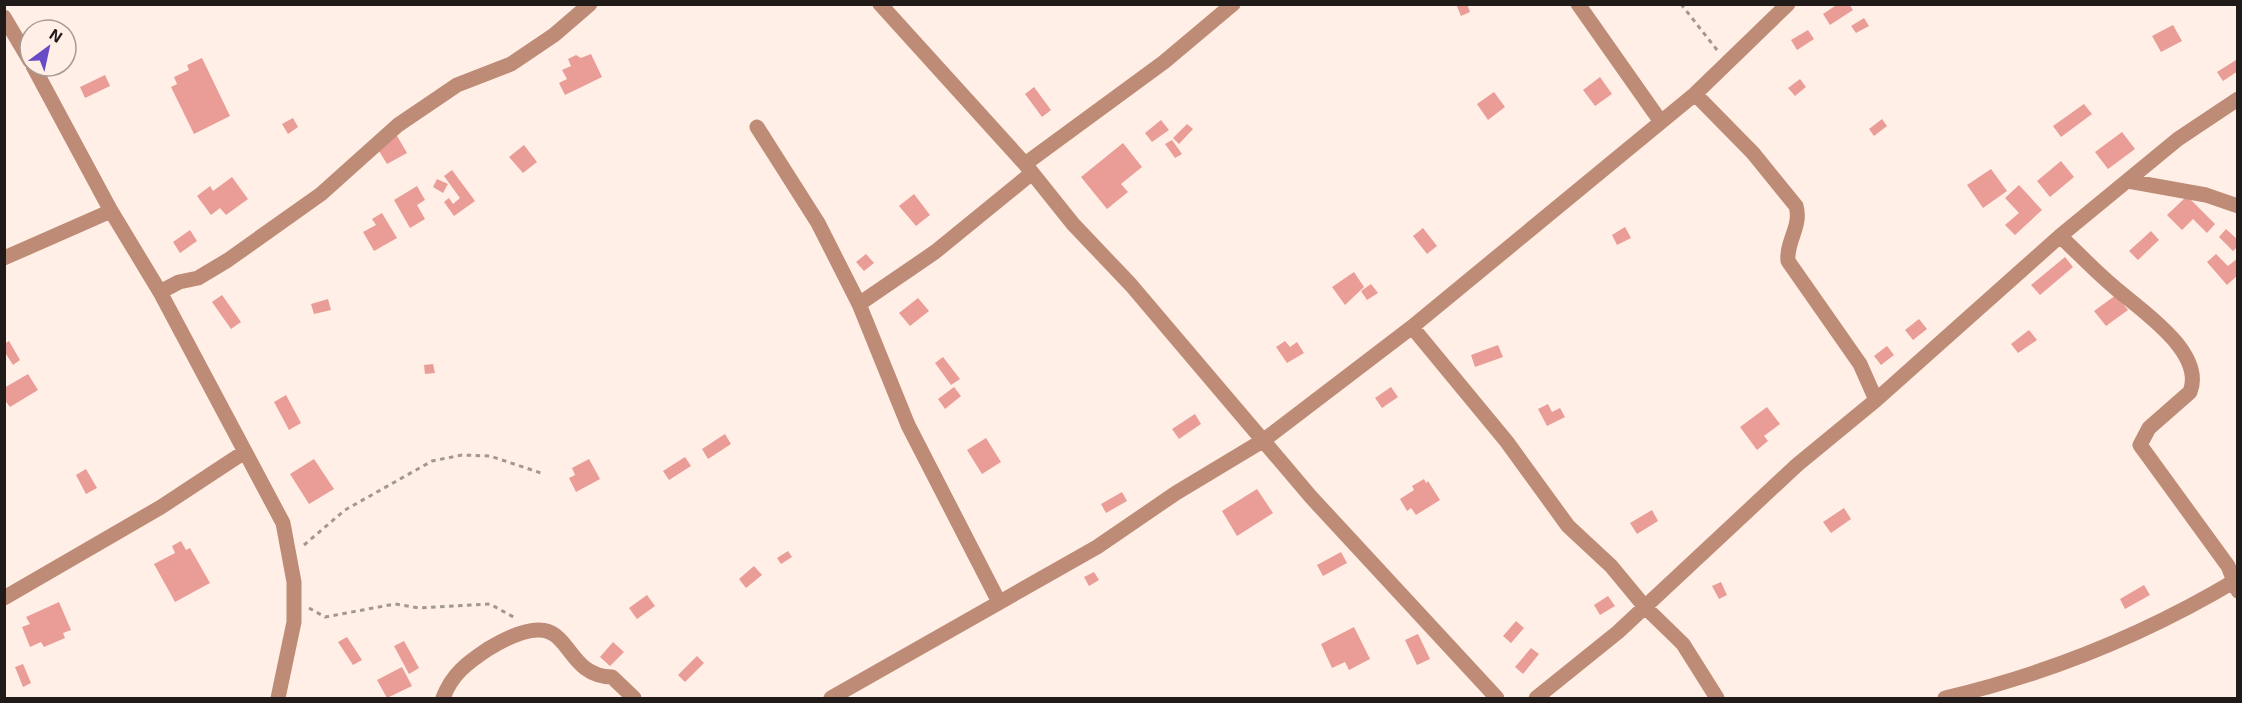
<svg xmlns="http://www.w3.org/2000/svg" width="2242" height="703" font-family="'Exo 2',sans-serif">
	<rect width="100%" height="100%" fill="#ffefe7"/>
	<path fill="#e99d96" d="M1456,4h11l3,8 -9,4z
		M1838,4h11l4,6 -23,15 -7,-11z
		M1864,18l5,8 -13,7 -5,-7z
		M2173,25l9,16 -21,11 -9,-16z
		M1808,30l6,9 -17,11 -6,-10z
		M591,54l11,23 -37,18 -6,-12 8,-4 -5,-9 9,-4 -3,-7 8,-4 5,3z
		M202,58l28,58 -36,18 -23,-47 6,-3 -3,-7 15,-7 -2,-5z
		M2236,60l2,11 -15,10 -6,-9z
		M105,75l5,11 -25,12 -5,-11z
		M1600,77l12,17 -17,12 -12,-16z
		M1800,79l6,8 -11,9 -7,-8z
		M1034,87l17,23 -9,7 -17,-23z
		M1494,92l11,15 -17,13 -11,-16z
		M2084,104l8,10 -31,23 -8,-11z
		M293,118l5,9 -10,7 -6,-10z
		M1882,119l5,7 -13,10 -5,-7z
		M1161,120l8,10 -17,12 -7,-9z
		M1187,124l6,5 -14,15 -6,-6z
		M2122,132l13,17 -27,20 -13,-17z
		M396,134l11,19 -20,11 -11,-18z
		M1172,140l10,14 -7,4 -10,-14z
		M1123,143l19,24 -21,17 7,8 -21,17 -26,-32z
		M524,145l13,17 -14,11 -14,-16z
		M2061,161l13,16 -24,20 -13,-16z
		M1991,169l16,22 -24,17 -16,-23z
		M452,170l23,31 -21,15 -10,-14 5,-4 4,6 7,-6 -16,-22z
		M232,177l16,22 -22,16 -6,-7 -9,7 -14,-19 13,-10 3,5z
		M437,179l11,5 -5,9 -10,-6z
		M2019,185l23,25 -27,25 -10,-10 14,-12 -14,-15z
		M417,186l8,14 -8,5 8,14 -15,9 -16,-28z
		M914,194l16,21 -14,11 -17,-20z
		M2187,196l28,28 -8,9 -14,-14 -11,11 -15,-15z
		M382,213l15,25 -23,13 -11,-19 13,-7 -4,-6z
		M1625,227l6,11 -14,7 -5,-10z
		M1423,228l14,18 -10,8 -14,-18z
		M2226,229l12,11v6l-5,5 -14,-14z
		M190,230l7,11 -17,12 -7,-11z
		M2151,231l8,9 -21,20 -9,-9z
		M866,254l8,9 -10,8 -8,-9z
		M2216,254l12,12 10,-8v17l-11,10 -20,-23z
		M2065,257l8,10 -33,28 -9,-10z
		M1354,272l10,15 -19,18 -13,-18z
		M1371,284l7,9 -11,7 -6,-9z
		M222,295l19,27 -10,7 -19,-27z
		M2116,295l12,15 -22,16 -12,-15z
		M918,298l11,13 -19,15 -11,-13z
		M328,299l3,11 -17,4 -3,-10z
		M1919,319l8,10 -14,11 -8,-10z
		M2029,330l8,10 -19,13 -7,-9z
		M9,341l11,19 -7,5 -9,-14v-7z
		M1285,341l5,6 7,-5 7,11 -17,10 -11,-16z
		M1498,345l5,12 -28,10 -4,-12z
		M1887,346l7,9 -13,10 -7,-9z
		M943,357l17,22 -9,6 -16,-22z
		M433,364l2,9 -10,1 -1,-9z
		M28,374l10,16 -28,17 -6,-8v-11z
		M954,387l7,9 -16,13 -7,-10z
		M1391,387l7,10 -16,11 -7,-10z
		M286,395l15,28 -12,7 -15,-28z
		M1548,404l4,8 8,-4 5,9 -18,9 -9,-17z
		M1767,407l13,17 -16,12 4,5 -11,9 -17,-23z
		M1195,414l6,10 -22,15 -7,-10z
		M725,434l6,10 -23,15 -6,-10z
		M986,438l15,24 -19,12 -15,-24z
		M685,457l6,9 -22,14 -6,-9z
		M314,459l20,30 -25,15 -19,-30z
		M589,459l11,20 -24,13 -7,-14 6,-3 -3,-7z
		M86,469l11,19 -11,6 -10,-19z
		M1424,479l2,4 2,-2 12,19 -24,15 -5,-7 -4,3 -7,-12 14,-9 -2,-4z
		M1257,489l16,24 -36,23 -15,-25z
		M1122,492l5,9 -21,12 -5,-9z
		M1844,508l7,11 -20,14 -8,-11z
		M1652,510l6,11 -21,13 -7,-11z
		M181,541l5,9 4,-2 20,35 -35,19 -21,-38 21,-11 -3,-7z
		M788,551l4,6 -11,7 -4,-6z
		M1341,552l6,11 -24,13 -6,-11z
		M754,566l8,9 -16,13 -7,-9z
		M1094,572l5,8 -10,6 -5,-9z
		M1721,582l6,13 -8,4 -7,-13z
		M2144,585l6,10 -25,14 -5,-10z
		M647,595l8,11 -18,13 -8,-11z
		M1608,596l7,10 -15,9 -6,-10z
		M59,602l12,28 -8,3 2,5 -21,9 -3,-5 -11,5 -8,-20 8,-3 -4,-7z
		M1516,621l8,7 -13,15 -8,-7z
		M1354,627l16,32 -21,11 -4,-8 -13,6 -11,-24z
		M1418,634l12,25 -13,6 -12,-25z
		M347,637l15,23 -9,5 -15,-23z
		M404,641l15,27 -10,6 -15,-28z
		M613,642l11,10 -14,14 -10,-9z
		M1531,648l8,6 -16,20 -8,-7z
		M697,656l7,7 -19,19 -7,-7z
		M23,664l8,19 -8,4 -8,-20z
		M402,667l10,19 -25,12 -10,-18z"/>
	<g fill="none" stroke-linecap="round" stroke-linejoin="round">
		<path stroke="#a29791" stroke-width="3" stroke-dasharray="4.5 4.5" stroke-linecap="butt" d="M1681,4l36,46
			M304,545l41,-35 87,-49 30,-6 28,1 51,17
			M309,608l16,9 70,-13 24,4 71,-4 27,15"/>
		<path stroke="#be8c76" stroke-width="15" d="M880,4l145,160 48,60 58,61 180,212 186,201
			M1578,4l83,118
			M4,17l26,44
			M33,66l78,145 49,81 123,231 11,59v40l-16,76
			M1695,94l58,59 43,53c6,20 -10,35 -8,55l72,103 16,36
			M757,127l61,96 41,81 49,121 91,177
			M1025,164l139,-102 69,-58
			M2128,181l78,14 32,11
			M2060,236c18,17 35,35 54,51 25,22 92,65 76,105l-41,36 -9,17 88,121 10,25
			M4,258l107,-47
			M160,292l19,-10 19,-4 30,-18 93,-66 77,-69 59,-40 54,-21 43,-29 36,-31
			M859,304l76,-52 97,-79
			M1412,327l95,115 61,84 43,40 34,41 38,37 34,54
			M4,598l157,-91 82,-54
			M443,698c9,-24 24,-35 45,-49 91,-55 65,26 124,28l22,21
			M831,698l266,-151 79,-54 88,-53 148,-113 283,-233 93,-90
			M1536,698l82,-66 179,-167 79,-65 184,-164 118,-97 60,-40
			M1945,698c102,-24 203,-65 293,-119"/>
	</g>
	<rect width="2242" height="703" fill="none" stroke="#201b18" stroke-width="12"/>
	<g transform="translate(48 48) rotate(33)"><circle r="28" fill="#ffefe7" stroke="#a69a94" stroke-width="1.5"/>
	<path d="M0-4.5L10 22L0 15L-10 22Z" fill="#684cc5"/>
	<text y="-9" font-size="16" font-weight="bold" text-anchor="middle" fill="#201b18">N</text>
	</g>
</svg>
